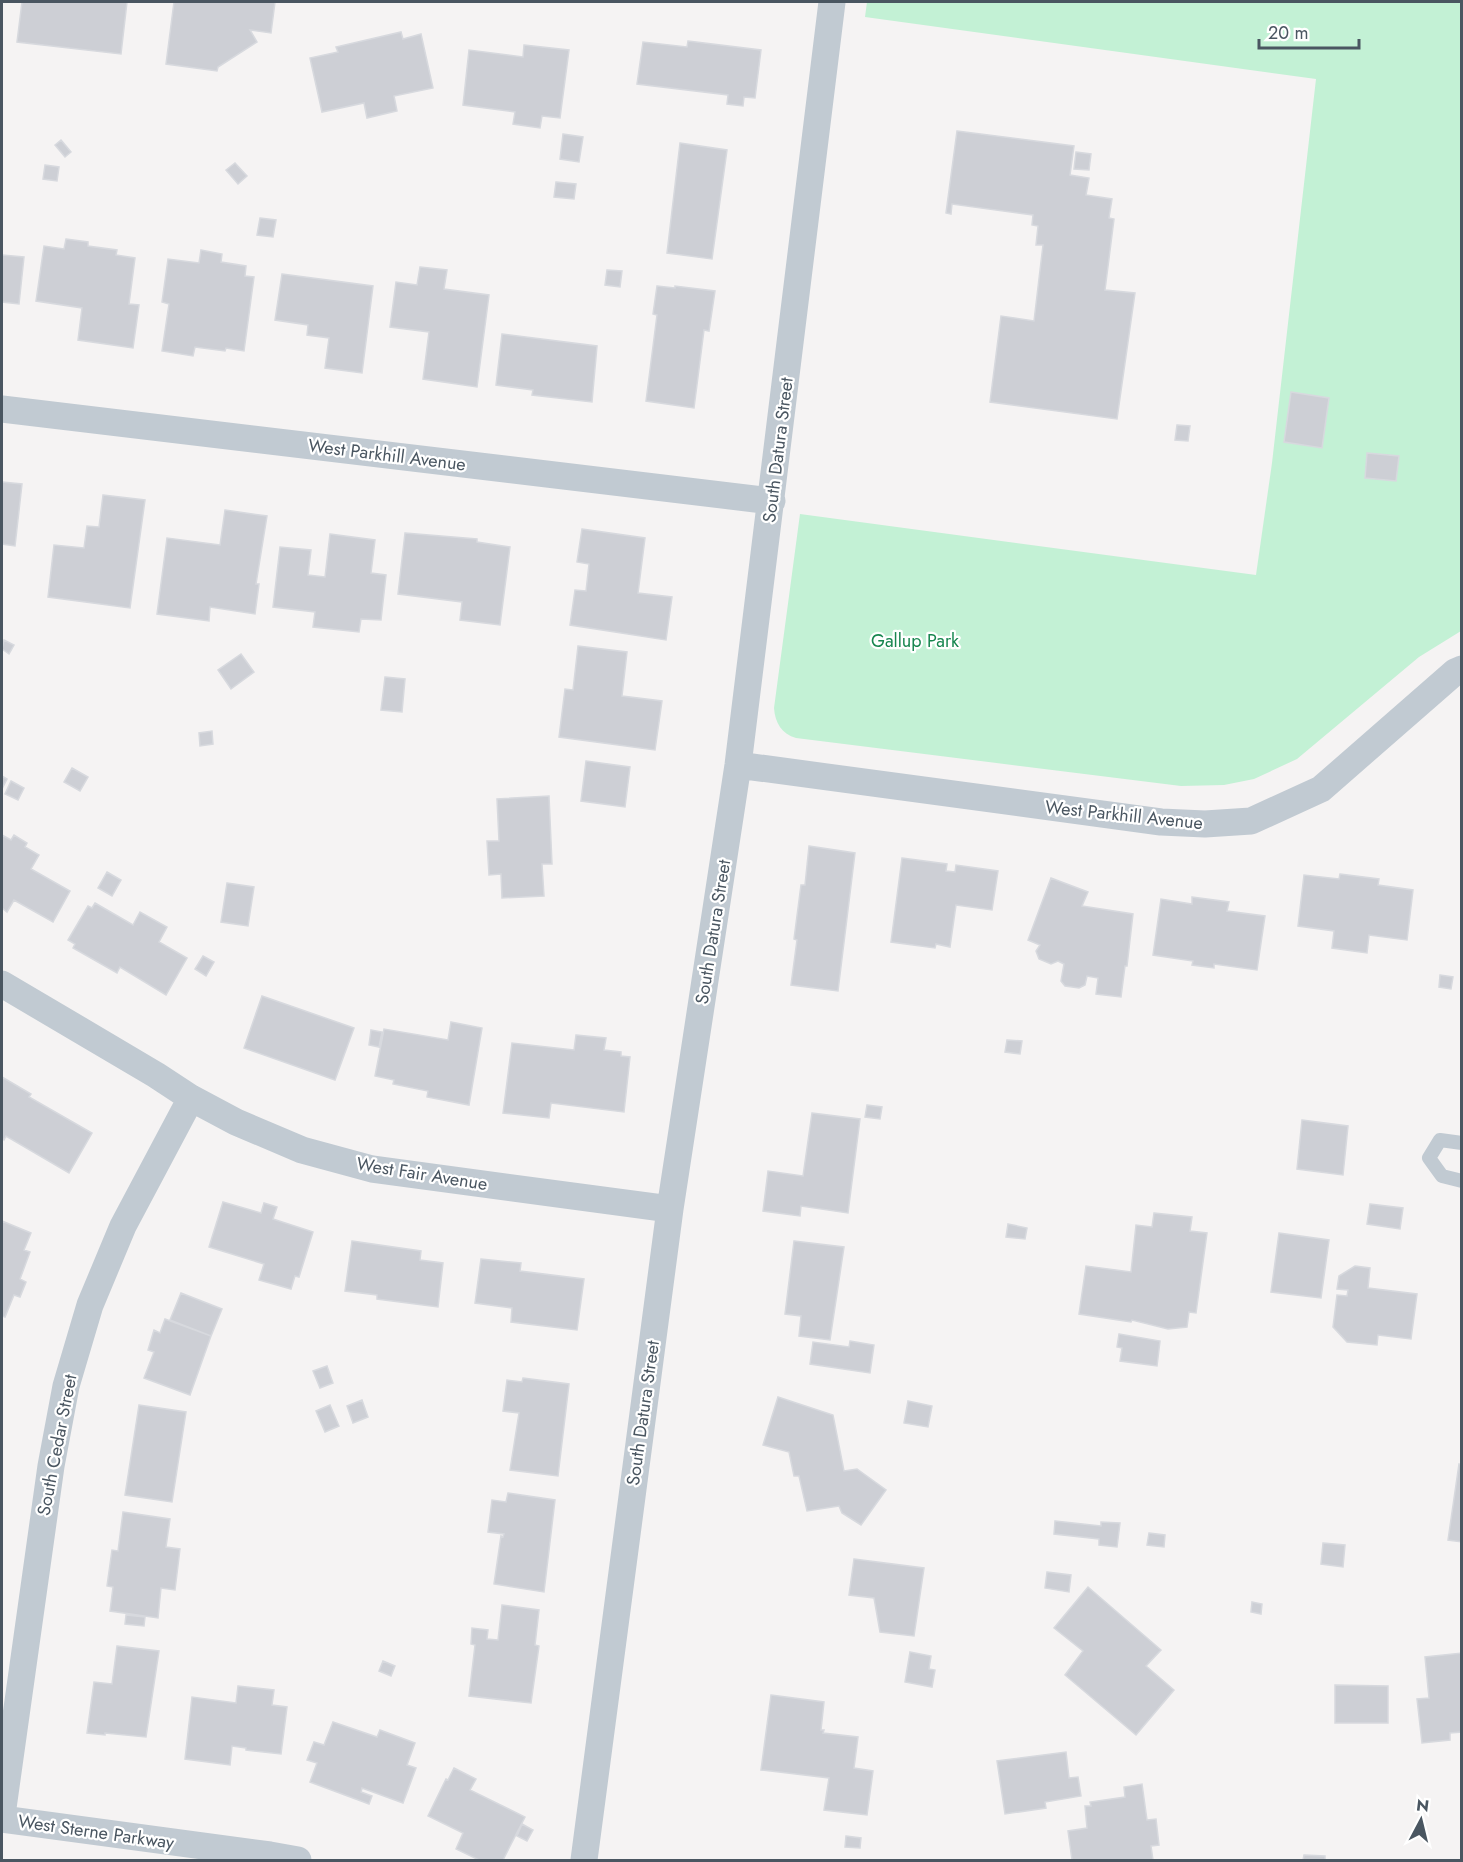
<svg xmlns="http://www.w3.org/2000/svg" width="1463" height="1862" font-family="Jost,sans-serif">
	<rect width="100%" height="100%" fill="#f5f3f3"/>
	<path fill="#c3f1d5" d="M867,2h594v629l-42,26 -122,102 -43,20 -30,6 -43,1 -385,-48c-14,-4 -21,-15 -22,-30l26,-194 456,61 16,-112 44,-384 -451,-62z"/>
	<path fill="#cdcfd5" stroke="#d7d9de" stroke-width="1.5" d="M22,2h105l-6,52 -104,-12z
		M174,2h101l-4,31 -21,-3 7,12 -39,25 -1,4 -51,-7z
		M401,32l2,7 18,-5 12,54 -39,8 3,15 -30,7 -3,-15 -42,9 -12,-54 28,-6 -2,-5z
		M688,41l73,9 -6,48 -11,-1 -1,9 -16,-2 1,-9 -91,-11 6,-42 44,5z
		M524,45l45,5 -9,68 -18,-2 -2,12 -27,-4 2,-12 -52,-7 6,-55 54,7z
		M957,131l117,15 -4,29 19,3 -3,17 26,4 -3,19 5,1 -9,71 30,3 -18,126 -127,-17 11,-86 33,5 9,-76h-7l2,-19 -6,-1 1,-10 -81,-11 -1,10 -5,-1z
		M563,134l20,3 -4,25 -19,-3z
		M61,140l10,12 -6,5 -10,-12z
		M680,143l47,7 -15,109 -45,-6z
		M1076,152l15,2 -2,16 -15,-1z
		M235,163l12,13 -9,8 -12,-14z
		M45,165l14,2 -2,14 -14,-2z
		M556,182l20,2 -2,15 -20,-2z
		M260,218l16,2 -3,17 -16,-2z
		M66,239l22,3v4l29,4 -1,5 19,3 -6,46 10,1 -6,43 -55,-8 4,-32 -46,-7 8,-55 20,3z
		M201,250l21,4 -1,8 25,4 -1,10 9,1 -10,74 -18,-3 -1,3 -30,-4 -2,9 -31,-5 7,-47 -7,-2 6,-43 31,4z
		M2,255l22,2 -5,47 -17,-2z
		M420,267l27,3 -3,19 45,6 -12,92 -54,-8 6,-47 -39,-5 6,-45 21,3z
		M607,270l15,1 -2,16 -15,-2z
		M282,274l91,12 -11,87 -37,-5 4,-30 -22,-3 1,-10 -33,-5z
		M657,286l18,2v-2l40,5 -6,40 -5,-1 -10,78 -48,-7 11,-86 -4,-1z
		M502,334l95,12 -5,56 -60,-7 1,-5 -37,-5z
		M1291,392l38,6 -7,50 -38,-6z
		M1177,425l13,1 -2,15 -13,-1z
		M1367,453l32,3 -3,25 -31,-3z
		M2,482l20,2 -7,62 -13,-2z
		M103,495l42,5 -15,108 -82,-11 6,-52 30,3 3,-22 12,1z
		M225,510l42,6 -11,68h3l-4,30 -45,-7 -1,14 -52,-7 10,-76 53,7z
		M582,529l63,9 -7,55 34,4 -6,43 -96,-15 5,-35 11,1 3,-27 -12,-2z
		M405,533l72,6v3l33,5 -10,78 -40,-5 2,-18 -64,-8z
		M330,534l45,6 -4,33 15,2 -5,45 -20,-1 -2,13 -46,-5 2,-15 -42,-5 7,-60 31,3 -3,25 17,2z
		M4,640l10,5 -5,9 -7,-5z
		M578,646l49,6 -5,44 40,5 -7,49 -96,-13 6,-48 8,1z
		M241,654l13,18 -23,17 -13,-19z
		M385,677l20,2 -3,33 -21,-2z
		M212,731l1,13 -13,2 -1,-13z
		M586,761l44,6 -5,40 -44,-6z
		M72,768l16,9 -8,14 -16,-9z
		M2,776l5,3 -5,10z
		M11,781l13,7 -6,12 -13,-6z
		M549,796l3,68h-10l2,32 -42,2 -1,-24 -12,1 -2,-34h12l-2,-42z
		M2,835l9,5 3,-5 13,8 -2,4 14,8 -8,14 39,22 -17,31 -39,-22 -7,12 -5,-4z
		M809,846l46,7 -17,138 -47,-6 6,-45 -3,-1 7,-54h4z
		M902,858l45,6 -1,7 9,1 1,-7 42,6 -6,39 -36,-5 -6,42 -14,-3 -1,4 -44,-6z
		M107,872l14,8 -9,16 -14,-8z
		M1340,874l39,5 -1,6 35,5 -6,50 -38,-5 -2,18 -35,-5 2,-17 -36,-5 6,-51 35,4z
		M1051,878l37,14 -6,14 51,8 -6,52h-2l-4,31 -25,-3 2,-16 -11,-2 -2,9 -6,3 -14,-2 -4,-5 3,-17 -6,-3 -7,3 -12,-5 -3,-8 4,-6 -12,-5z
		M227,883l27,4 -6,39 -27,-4z
		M1192,897l37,5 -2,9 38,5 -8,54 -43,-6v4l-22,-3 1,-4 -40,-6 8,-56 31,5z
		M95,903l38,22 7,-13 27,15 -8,15 28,16 -21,37 -46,-28 -3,6 -44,-25 2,-4 -7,-4 20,-34 4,2z
		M203,956l11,6 -8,14 -11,-7z
		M1440,975l13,2 -2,12 -12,-2z
		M262,996l92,32 -19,52 -91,-32z
		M451,1022l31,6 -13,77 -42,-8 1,-6 -35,-7 1,-4 -19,-4 9,-47 64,11z
		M371,1030l11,2 -3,15 -10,-2z
		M576,1035l30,3 -2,12 17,2v4l9,1 -6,55 -73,-9 -2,15 -46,-5 9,-70 62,7z
		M1007,1040l15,1 -2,13 -15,-2z
		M2,1077l29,17 -2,3 63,36 -23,40 -63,-37 -2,4 -2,-2z
		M867,1105l15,2 -2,12 -15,-2z
		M812,1113l48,6 -12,94 -47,-7 -1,10 -37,-5 5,-40 35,5z
		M1302,1120l46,6 -5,49 -46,-6z
		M223,1202l38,11 3,-10 13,4 -4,12 40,13 -14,45 -4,-1 -4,13 -32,-9 5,-16 -55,-17z
		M1370,1204l33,4 -3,21 -33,-5z
		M1154,1213l38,4 -2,14 17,2 -11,80 -7,-1 -2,15 -19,2 -36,-9 -1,2 -52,-8 7,-48 45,6 5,-47 16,2z
		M2,1221l29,12 -7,17 6,2 -10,27 6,3 -6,15 -6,-2 -9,22 -3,-1z
		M1008,1224l19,4 -2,11 -19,-2z
		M1279,1233l50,7 -8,58 -50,-6z
		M352,1241l69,10 -1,9 23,3 -5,44 -61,-8v-4l-32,-4z
		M794,1241l50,6 -14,93 -31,-4 2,-20 -16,-2z
		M481,1259l40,4 -1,8 64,8 -7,51 -66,-8 1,-14 -37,-5z
		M1355,1266l15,2 -2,20 49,6 -6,45 -33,-4 -1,10 -30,-3 -14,-15 4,-32 10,1 1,-6 -11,-1 2,-13z
		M181,1293l41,16 -11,27 -41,-16z
		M165,1319l46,17 -21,59 -46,-17 10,-26 -6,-2 6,-20 6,3z
		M1119,1334l41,7 -3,25 -37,-5 2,-13 -5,-1z
		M850,1341l24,4 -4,28 -60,-9 3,-22 36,5z
		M327,1366l6,17 -13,5 -7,-17z
		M523,1378l46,6 -11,92 -48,-6 9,-57 -16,-2 4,-31 15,2z
		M778,1397l55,18 11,56 13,-2 29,21 -25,35 -19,-12 -3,-7 -32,5 -8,-35h-5l-5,-24 -26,-7z
		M362,1400l6,17 -15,6 -6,-17z
		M908,1401l24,5 -4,21 -24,-4z
		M139,1405l47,7 -14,90 -47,-7z
		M330,1405l9,21 -14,6 -9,-21z
		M1459,1464l3,1v77l-14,-2z
		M508,1493l47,7 -11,92 -50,-8 7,-48 2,1 1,-3 -16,-2 4,-32 14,2z
		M123,1512l47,7 -4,28 14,2 -5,41 -14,-2 -3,30 -48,-7 3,-24 -6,-1 5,-36 6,1z
		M1055,1521l46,5v-4l19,1 -3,24 -18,-2v-6l-45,-5z
		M1149,1533l16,2 -1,12 -17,-2z
		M1323,1543l22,2 -2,22 -22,-3z
		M854,1559l70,9 -10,68 -34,-4 -6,-34 -25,-3z
		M1047,1572l24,3 -2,17 -24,-4z
		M1088,1587l73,63 -15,16 28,24 -38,45 -71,-60 18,-24 -29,-23z
		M1252,1602l10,2 -1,10 -10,-2z
		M502,1605l37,5 -4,35 4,1 -8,57 -62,-7 6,-51 -4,-1 1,-16 16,2 -1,9 11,1z
		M126,1615l19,2 -1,9 -19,-2z
		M117,1646l42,5 -13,86 -41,-4v2l-18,-2 7,-51 18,2z
		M910,1652l21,4 -2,13 6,1 -3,17 -27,-5z
		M1462,1653v79l-12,1v7l-28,3 -5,-44 12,-1 -4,-41z
		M383,1661l12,5 -4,10 -12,-5z
		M1335,1685l53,1v37h-53z
		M238,1686l36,4 -2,15 15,2 -6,47 -35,-4v-2l-14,-2 -2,19 -45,-6 7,-62 44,6z
		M771,1695l53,7 -3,28h3l-1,3 35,4 -4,31 19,3 -6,44 -43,-5 5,-32 -68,-8z
		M333,1722l44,15 3,-7 35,13 -8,22 9,3 -13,35 -41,-15 -1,4 11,4 -3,8 -59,-22 7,-19 -10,-3 7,-18 10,3z
		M1066,1752l3,26 9,-1 3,19 -36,6 1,6 -41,6 -8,-53z
		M454,1768l22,11 -6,11 55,27 -22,43h-24l-23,-11 7,-16 -35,-17 18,-37 2,1z
		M1142,1784l5,36 9,-1 3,26 -8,1 2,14h-81l-4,-29 19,-3 -2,-22h6l-1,-4 35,-5 -1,-10z
		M522,1824l11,6 -6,11 -10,-5z
		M846,1836l15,2 -1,10 -15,-1z
		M1304,1855l21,1v4h-22z"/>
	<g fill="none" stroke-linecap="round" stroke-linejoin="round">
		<path stroke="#c1cad2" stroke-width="14" d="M1462,1143l-22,-3 -11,18 13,18 20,5"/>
		<path stroke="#c1cad2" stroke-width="27" d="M2,409l770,92
			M738,765l423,57 44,2 46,-3 70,-32 134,-117 7,-3
			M2,984l154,91 35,23 45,24 66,28 70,19 298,40
			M2,1815l49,-349 15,-80 24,-81 33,-79 68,-128
			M2,1819l268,36 28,5
			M584,1860l86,-651 68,-444 94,-763"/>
	</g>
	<g text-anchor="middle" stroke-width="4.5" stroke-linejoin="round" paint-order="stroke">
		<g font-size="18" fill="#4a5661" stroke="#fff">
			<text transform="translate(778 450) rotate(-83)" y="6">South Datura Street</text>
			<text transform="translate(387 455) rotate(7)" y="6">West Parkhill Avenue</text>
			<text transform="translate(1124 815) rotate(6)" y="6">West Parkhill Avenue</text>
			<text transform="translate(713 932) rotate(-81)" y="6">South Datura Street</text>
			<text transform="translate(422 1174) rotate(9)" y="6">West Fair Avenue</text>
			<text transform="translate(643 1413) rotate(-82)" y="6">South Datura Street</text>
			<text transform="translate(57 1445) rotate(-79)" y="6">South Cedar Street</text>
			<text transform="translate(96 1832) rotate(8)" y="6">West Sterne Parkway</text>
		</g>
		<g font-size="18" fill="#17864f" stroke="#fff">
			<text x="915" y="647">Gallup Park</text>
		</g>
	</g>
	<rect width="1463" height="1862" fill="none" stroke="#4a5661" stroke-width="6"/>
	<g transform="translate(1421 1820) rotate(7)" stroke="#ffffff" stroke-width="4.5" paint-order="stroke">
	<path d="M0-4.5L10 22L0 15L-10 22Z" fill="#4a5661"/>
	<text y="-9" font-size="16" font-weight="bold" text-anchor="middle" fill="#4a5661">N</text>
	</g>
	<path d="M1259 39v9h100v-9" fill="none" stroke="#4a5661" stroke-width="3"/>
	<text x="1268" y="39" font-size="18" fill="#4a5661" stroke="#ffffff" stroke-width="4.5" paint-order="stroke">20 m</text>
</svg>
